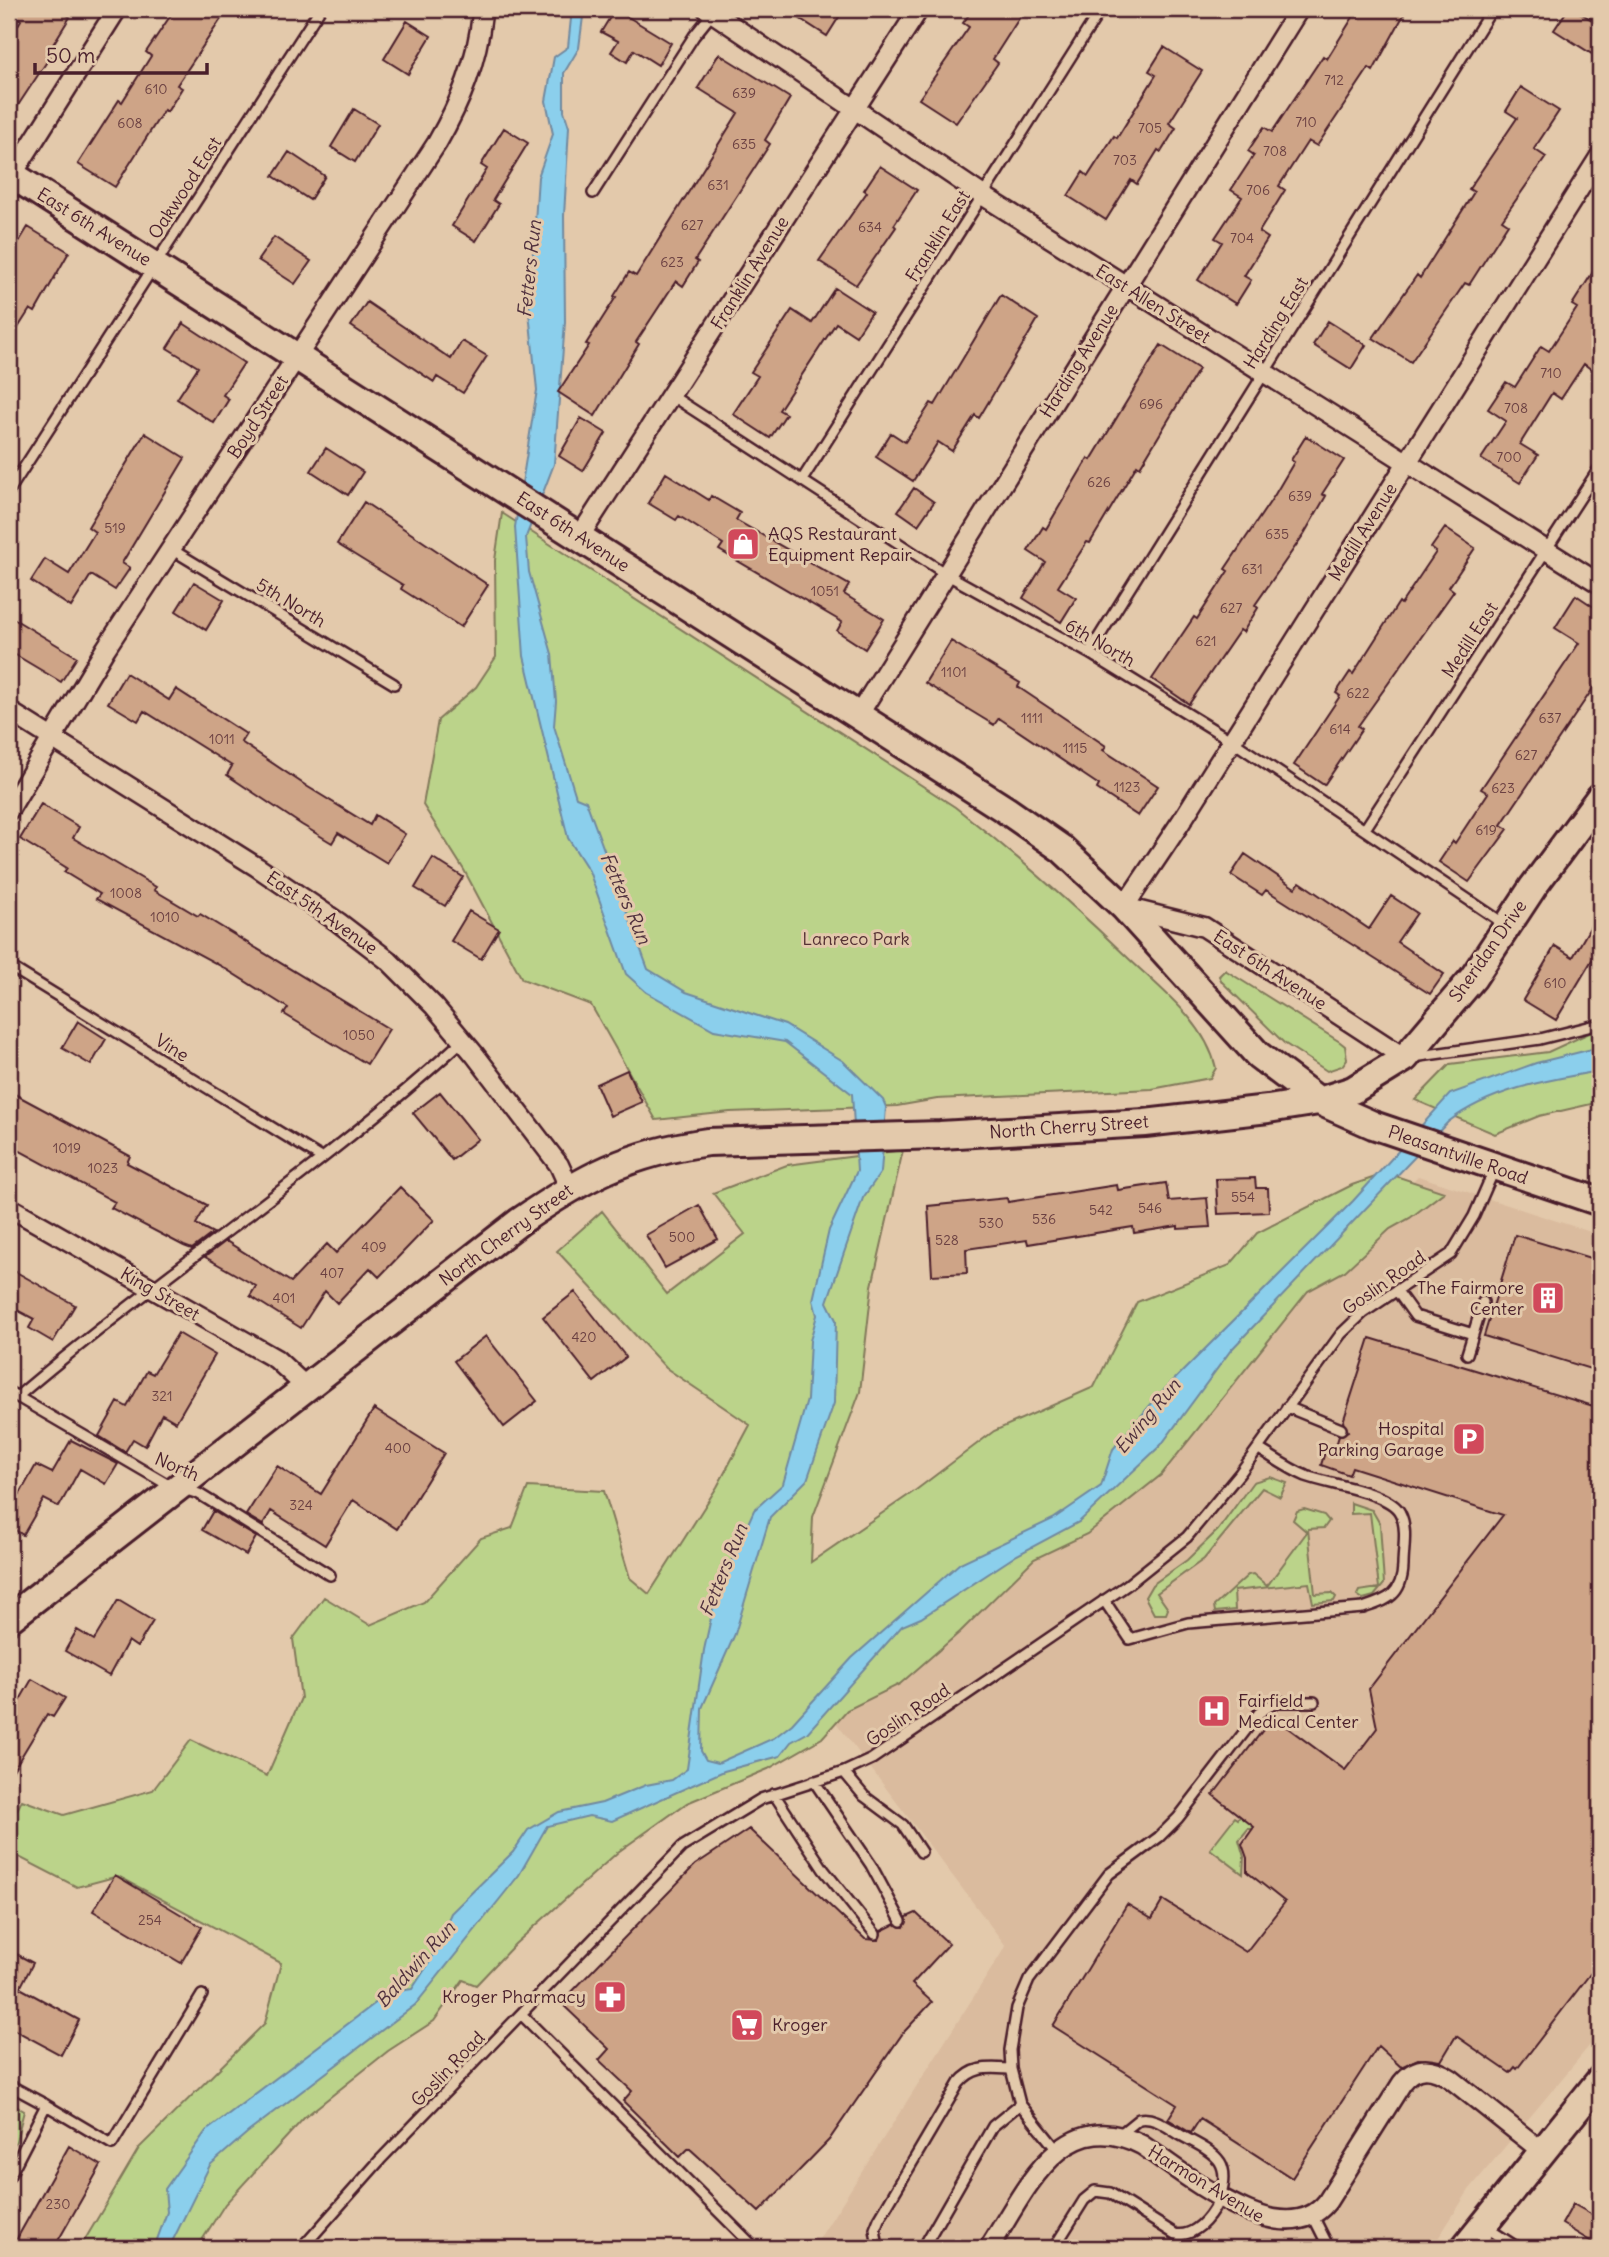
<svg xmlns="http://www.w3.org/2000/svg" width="1609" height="2257" font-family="Delius,sans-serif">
	<rect width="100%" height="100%" fill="#e3c9ab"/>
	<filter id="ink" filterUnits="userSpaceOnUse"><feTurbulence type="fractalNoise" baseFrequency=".0143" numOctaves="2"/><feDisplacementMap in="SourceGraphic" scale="14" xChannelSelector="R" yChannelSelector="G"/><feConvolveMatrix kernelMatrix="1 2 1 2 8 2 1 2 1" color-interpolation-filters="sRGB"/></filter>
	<g filter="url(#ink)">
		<path fill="#dabb9e" d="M1418,1176l182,59v798l-131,157 -37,58h-600l-13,-9 187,-293 -197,-259 184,-94z"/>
		<path fill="#bbd38a" stroke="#82795a" stroke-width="2" d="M502,513l453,294c60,47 116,96 171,149 33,32 79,65 90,112l-6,10 -58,11 -215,10 -40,7 -167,6 -74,8 -65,-115 -69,-26 -58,-109 -41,-65 15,-85 38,-33 20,-30 -1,-97z
			M1225,970l115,72 5,4 2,13 -5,7 -15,5 -43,-28 -62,-61 -3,-6z
			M1600,1028v74l-61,14 -44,18 -80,-34 35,-36 98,-12z
			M903,1150l-31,136 -12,106 -47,125 -2,45 105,-72 78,-59 100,-44 43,-85 93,-37 27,-32 95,-48 35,-12 57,19 -34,26 -20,11 -45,42 -37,20 -147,184 -74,59 -53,25 -74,73 -60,52 -53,26 -25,28 -54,31 -81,34 -69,49 -103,92 -39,41 -13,-5 -29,41 -46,30 -83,66 -80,87 -28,44h-117l59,-100 126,-125 16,-60 -163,-87 -41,11 -68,-35v-26l13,-26 42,15 89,-25 38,-50 76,36 34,-78 -8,-59 31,-42 46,28 54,-23 57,-64 31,-10 16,-41 76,4 26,87 19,16 68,-107 33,-62 -84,-57 -109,-117 45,-40 65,83 78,-60 -32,-41 74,-28z
			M1270,1477l17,6 -7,14 -18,-9 -58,71 -47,34 11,16 -2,5h-12l-9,-17 7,-12 35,-25 31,-30 35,-48z
			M1351,1503l21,7 8,14 4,60 -10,12 -11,3 -6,-4 2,-4 20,-3 -9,-75 -19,1z
			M1304,1509l20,6 5,6 -5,7 -16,1 7,65 17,-1 4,4 -2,4 -21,2 -4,-20 -75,8 1,19 -20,2 -1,-6 34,-31 5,-1 14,12 40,-54 -14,-12 4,-9z
			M1242,1813l17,16h-11l-9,11 5,17 -1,17 -33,-25 25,-32 3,2z
			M9,2102l15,9 -8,30 -7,11z"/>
		<path fill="#8bcfec" stroke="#71899f" stroke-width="2" d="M572,9h12l-5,39 -15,25v38l5,16 -5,89 1,106 -11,142 -28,73 3,35 23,82 4,47 -2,25 22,71 10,4 62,168 38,23 99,33 58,36 40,39 3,7 -5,65 -18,26 -36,104 9,18 -2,83 -27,77 -37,37 -35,117 -33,74 -1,43 5,9 12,3 56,-25 18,-14 60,-66 108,-95 93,-44 48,-33 12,-37 45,-53 195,-195 97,-107 86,-31 64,-16v24c-53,9 -109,18 -152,51l-217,228 -70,95 -82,77 -62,33 -96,63 -19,8 -95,107 -16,9 -11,14 -56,15 -112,50 -23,-5 -42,10 -28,49 -104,130 -168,128 -37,32 -41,83h-15l13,-36 -2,-23 41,-58 184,-139 22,-3 17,-26 22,-50 62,-61 15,-22 31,-18 43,-9 44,-18 26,-5 15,-11 17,-119 12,-55 38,-85 29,-26 24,-84 3,-59 7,-26 -4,-15 16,-70 28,-59 -5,-77 -67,-52 -71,-12 -68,-38 -20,-18 -37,-103 -21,-33 -44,-182 -9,-129 22,-137 -8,-78 9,-135 15,-43 -7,-33 8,-44 14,-10z"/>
		<path fill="#cea487" stroke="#4a1f2b" stroke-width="2" d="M9,9h48l13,8 -23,37 3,3 -41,62v-79l12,-20 -12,-8z
			M175,9h36l12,7 -46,69 5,3 -15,24 -3,-2 -49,77 -37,-23 41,-64 3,2 29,-46 -5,-4z
			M615,9l56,34 -13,22 -24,-15 -7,12 -16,-10 7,-11 -17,-9z
			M785,9h59l-17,27z
			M973,9h52l-32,50 5,4 -42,60 -37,-24 50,-72 -6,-4z
			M1358,9h49l-34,62 -4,-3 -52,78 -9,-5 -29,45 6,4 -26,42 9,6 -24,38 7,4 -15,24 -38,-24 24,-38 -7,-4 27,-41 -11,-7 23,-35 -6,-4 16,-24 8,5 51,-76 4,3z
			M1568,9h6l26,16v16l-8,13 -38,-24z
			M407,21l24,15 -23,38 -24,-15z
			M1164,47l38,24 -33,52 7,5 -15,24 -3,-2 -21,34 -6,-4 -25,40 -38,-24 15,-24 5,4 26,-40 3,2 39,-63 -7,-4z
			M719,54l71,44 -25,42 5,4 -75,116 3,2 -15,24 -7,-5 -40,61 3,2 -44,72 -37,-24 31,-47 -3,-1 30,-47 -2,-1 15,-24 7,4 102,-163 -40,-25z
			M1521,87l38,24 -25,38 12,8 -44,63 6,4 -39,61 -4,-2 -54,79 -38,-24 44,-63 3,3 54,-86 -5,-3 48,-71 -11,-7z
			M354,109l24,15 -23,38 -24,-15z
			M504,128l24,15 -35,57 6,4 -23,37 -24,-15 35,-57 -6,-4z
			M289,152l36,24 -15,24 -37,-24z
			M880,166l37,24 -23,35 2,2 -40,58 -37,-24 48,-69 -3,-2z
			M28,227l41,25 -34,60 -5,-3 -21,33v-84z
			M274,237l37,24 -16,23 -37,-24z
			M1600,261v95l-8,14 -8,-6 -23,35 -9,-6 -32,51 18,11 -18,28 -39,-24 25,-38 -18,-12 18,-27 9,5 26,-41 8,5 28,-43 -5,-3z
			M835,288l37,24 -16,24 -20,-13 -57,87 7,4 -16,24 -37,-24 25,-38 -7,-4 41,-62 20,13z
			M1001,295l37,24 -59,99 -4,-3 -23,36 -14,-9 -25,39 -37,-24 15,-24 14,9 26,-39 4,2z
			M367,302l84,57 11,-18 25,15 -24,37 -26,-16 -3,5 -83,-56z
			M1328,321l38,24 -15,24 -38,-24z
			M183,323l61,40 -21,32 6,4 -15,24 -37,-24 21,-32 -31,-19z
			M1161,345l38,24 -59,98 -3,-2 -47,78 -3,-1 -29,45 18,11 -15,24 -38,-24 22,-36 -17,-11 15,-24 3,2 42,-71 3,2z
			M581,418l25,15 -23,38 -24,-15z
			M145,433l40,25 -63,105 8,5 -15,22 -24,-15 -20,32 -40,-26 14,-22 24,15 26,-42 -7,-5z
			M1306,436l38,24 -22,34 4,2 -22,38 -49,71 3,3 -15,24 -3,-2 -51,74 -37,-25 42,-62 3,2 31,-48 -3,-2 49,-73 20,-34 -3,-2z
			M326,448l37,24 -15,23 -37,-24z
			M666,473l43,27 2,-4 29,17 -4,7 113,65 -5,9 40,25 -19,30 -28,-18 5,-9 -123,-72 4,-6 -44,-28 -3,4 -28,-17z
			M914,488l20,14 -16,23 -20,-14z
			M364,502l124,83 -27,42 -60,-38 2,-4 -66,-41z
			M1445,528l30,20 -26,39 5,4 -96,135 4,3 -38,56 -30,-20 46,-69 -4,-3 14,-21 3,2 46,-72 2,2 35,-52 -5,-4z
			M194,582l30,18 -18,30 -30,-19z
			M1576,595l24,16v67l-99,147 7,4 -39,53 -30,-20 14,-21 2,2 33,-50 -7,-4 98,-146 -24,-15z
			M9,616l68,41 -16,25 -52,-31z
			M951,641l69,42 -2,4 88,59 -3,4 55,36 -20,30 -41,-27 2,-4 -100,-67 -5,7 -69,-42z
			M126,673l43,27 7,-11 70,45 -5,8 67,45 62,38 5,-10 30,19 -18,29 -49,-30 -6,10 -30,-18 -75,-50 5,-9 -88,-55 -6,10 -30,-18z
			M41,804l38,23 -6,11 83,49 -2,3 44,26 2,-2 189,115 -22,35 -83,-50 4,-6 -67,-42 -125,-67 4,-5 -36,-22 3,-4 -47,-29z
			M1245,854l50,34 5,-6 69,47 22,-33 26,17 -20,29 47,32 -14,20 -164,-104 -4,5 -31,-20z
			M433,858l30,19 -18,29 -30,-18z
			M1600,910v55l-8,-5 -36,60 -33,-20 32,-54 18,11z
			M469,911l30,18 -18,30 -30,-18z
			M78,1021l28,18 -15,26 -29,-17z
			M627,1070l15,32 -32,14 -14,-32z
			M9,1091l121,65 -3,7 80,42 -11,19 17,9 -21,16 -8,-3 -73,-38 4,-6 -106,-57z
			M440,1092l38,47 -26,21 -39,-47z
			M1255,1178l1,10h12l1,24 -51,2 -2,-35z
			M1166,1183l3,18 38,-3 3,29 -32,2v-3l-44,7 -1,-6 -105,17 -1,-4 -61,9 1,24 -35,2 -4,-69 79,-8 1,4 109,-17 1,5z
			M400,1187l34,33 -55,57 -9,-9 -33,35 -12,-12 -24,37 -51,-32 6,-10 -51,-29 21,-16 65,41 36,-38 9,9z
			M699,1205l19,34 -53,29 -19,-33z
			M1515,1235l85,26v111l-116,-36z
			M9,1268l66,37 -22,37 -24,-14 5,-9 -25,-13z
			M575,1292l51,65 -32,25 -51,-65z
			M178,1333l37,22 -39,67 -14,-8 -17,32 -12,-7 -8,13 -26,-16 19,-34 9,5 20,-36 6,3z
			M486,1336l51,65 -33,26 -50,-66z
			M1370,1338l230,70v553l-83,108 -2,-2 -5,6 -54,-37 -15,25 -23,-2 -17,8 -23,-21 -86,132 -92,-59 -9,14 -23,-14 9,-14 -124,-79 74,-122 25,15 11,-19 83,52 39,-50 -38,-30v-14l-5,-14 12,-17 -41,-32 60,-78 72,53 32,-42 -8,-39 134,-174 -151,-48 -3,8 -28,-10 5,-16 8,3 5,-16 9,-5 -5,-9z
			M374,1409l70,44 -47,76 -44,-29 -28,45 -54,-34 -8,14 -17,-10 31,-49 44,28z
			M71,1440l47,24 -12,20 -26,-15 -21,38 -15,-8 -21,36 -14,-9v-29l7,4 20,-36 16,8z
			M213,1511l43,26 -10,18 -44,-25z
			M118,1600l35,21 -16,26 -9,-6 -19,35 -44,-25 12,-21 17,10z
			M32,1679l33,19 -12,19 -6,-3 -38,63v-58z
			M749,1829l116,110 14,1 2,-9 14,-7 9,3 3,-10 9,-4 33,31 -37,40 20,18 -29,31 -74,107 -70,72 -70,-64 -9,9 -57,-56 9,-10 -33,-31 10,-11 -48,-46 134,-138z
			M115,1875l87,52 -21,36 -88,-52z
			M9,1950l24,13 -13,25 59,32 -18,35 -52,-28z
			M69,2146l32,19 -47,83h-29l-10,-6z
			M1573,2204l27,15v28l-38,-23z"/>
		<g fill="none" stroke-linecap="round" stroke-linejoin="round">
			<defs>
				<path id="lane" d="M593,193l101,-157 21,-26
					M672,396l274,178 143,79 143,88 274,184
					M802,480l299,-471
					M9,491l311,-482
					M171,549l223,135
					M1089,653l403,-644
					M1365,829l235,-362
					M9,966l311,191
					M1413,1057l127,-18 60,-15
					M1397,1291l18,25 58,18
					M1467,1354l16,-52
					M9,1392l156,91 34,11 131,81
					M17,1397c144,-123 305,-228 445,-356
					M1287,1407l54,22
					M1104,1600l26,39 58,-16 175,-15c25,-8 39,-13 40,-42 0,-17 5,-38 -3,-53 -10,-21 -73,-29 -94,-37 -17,-7 -32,-18 -47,-27
					M844,1772l20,24 39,29 18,27
					M814,1781l57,84 30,56
					M774,1794l50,76 51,64
					M522,2015l233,233
					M9,2085l37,20 -37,72
					M46,2105l66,39 90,-149
					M1057,2150l-37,-46 -9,-35 -1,-19 7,-42 12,-28 80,-106 50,-37 19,-19 81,-105 17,-11h38
					M1313,2216l16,32
					M1487,2228l31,20
					M307,2241l11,7
					M302,2248l78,-88 302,-313 79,-48 83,-27 28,-13 255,-174 60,-48 53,-64 101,-139 22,-21 88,-59 23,-38 20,-46
					M878,2248l-3,-19 4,-10 80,-136c15,-18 30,-15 52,-14
					M923,2248l70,-122 27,-22
					M1054,2248l30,-48 11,-9 15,2 65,41c28,7 60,-48 45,-72 -9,-13 -28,-20 -41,-28 -12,-7 -25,-18 -40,-15l-21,17"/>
				<path id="street" d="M707,9l275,186 618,389
					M9,180l108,-171
					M580,536l339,-527
					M9,711l248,156 81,55 51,39 45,45 41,49 84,110 10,22
					M859,714l440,-705
					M9,810l97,-162 331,-505c24,-42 40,-81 45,-129
					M1405,1058l-201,-131 -80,-20 57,-85 419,-666
					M9,1207l267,152 30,28
					M989,2248c35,-54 72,-145 153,-103 42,28 141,112 185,57l75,-119c15,-19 31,-16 49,-4l92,73"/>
				<path id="secondary" d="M9,173l997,637 56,39 62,58 134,148 61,46 54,24 227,77
					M9,1619l510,-397c65,-45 110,-69 189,-80l232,-7 205,-12 123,-14 51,-8 34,-11 52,-32 68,-80 60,-91 67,-90
					M1465,2248l135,-168"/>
			</defs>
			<use href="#lane" stroke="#4a1f2b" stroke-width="14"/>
			<use href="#street" stroke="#4a1f2b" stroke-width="23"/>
			<use href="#secondary" stroke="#4a1f2b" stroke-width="32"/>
			<use href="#lane" stroke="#e3c9ab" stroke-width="9"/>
			<use href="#street" stroke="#e3c9ab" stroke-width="18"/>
			<use href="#secondary" stroke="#e3c9ab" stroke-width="26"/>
		</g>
	</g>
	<defs>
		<symbol id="shop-square" viewBox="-11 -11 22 22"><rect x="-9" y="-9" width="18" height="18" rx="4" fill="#d1495b" stroke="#e3c9ab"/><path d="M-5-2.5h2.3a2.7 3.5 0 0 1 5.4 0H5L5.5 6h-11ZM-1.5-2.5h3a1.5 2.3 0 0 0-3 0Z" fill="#fff"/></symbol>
		<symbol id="building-square" viewBox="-11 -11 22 22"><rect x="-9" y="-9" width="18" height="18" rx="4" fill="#d1495b" stroke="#e3c9ab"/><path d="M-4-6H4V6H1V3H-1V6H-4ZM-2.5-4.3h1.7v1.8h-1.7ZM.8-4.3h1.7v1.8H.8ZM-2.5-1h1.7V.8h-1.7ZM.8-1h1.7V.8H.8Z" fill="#fff"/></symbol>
		<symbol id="parking-square" viewBox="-11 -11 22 22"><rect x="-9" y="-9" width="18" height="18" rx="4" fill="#d1495b" stroke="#e3c9ab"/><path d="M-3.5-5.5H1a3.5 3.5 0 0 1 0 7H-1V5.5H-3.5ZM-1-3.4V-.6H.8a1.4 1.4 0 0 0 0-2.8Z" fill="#fff"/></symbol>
		<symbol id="hospital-square" viewBox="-11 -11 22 22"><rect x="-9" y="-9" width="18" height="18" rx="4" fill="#d1495b" stroke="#e3c9ab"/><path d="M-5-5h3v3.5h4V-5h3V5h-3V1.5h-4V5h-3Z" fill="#fff"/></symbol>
		<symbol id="pharmacy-square" viewBox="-11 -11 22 22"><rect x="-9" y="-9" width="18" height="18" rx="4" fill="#d1495b" stroke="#e3c9ab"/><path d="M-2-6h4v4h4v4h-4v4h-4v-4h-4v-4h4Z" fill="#fff"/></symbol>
		<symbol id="supermarket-square" viewBox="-11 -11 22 22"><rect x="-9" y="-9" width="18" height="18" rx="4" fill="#d1495b" stroke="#e3c9ab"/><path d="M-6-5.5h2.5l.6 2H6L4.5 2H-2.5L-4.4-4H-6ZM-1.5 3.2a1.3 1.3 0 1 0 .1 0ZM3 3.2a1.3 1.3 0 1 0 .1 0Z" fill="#fff"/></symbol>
	</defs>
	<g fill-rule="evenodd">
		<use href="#shop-square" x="724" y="525" width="38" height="38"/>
		<use href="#building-square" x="1529" y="1279" width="38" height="38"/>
		<use href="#parking-square" x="1450" y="1420" width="38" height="38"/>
		<use href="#hospital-square" x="1195" y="1692" width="38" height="38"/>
		<use href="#pharmacy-square" x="591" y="1978" width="38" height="38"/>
		<use href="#supermarket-square" x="728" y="2006" width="38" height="38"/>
	</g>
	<g text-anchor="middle" stroke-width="6" stroke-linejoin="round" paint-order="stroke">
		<g font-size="14" fill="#6b4042">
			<text x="1334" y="85">712</text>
			<text x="156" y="94">610</text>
			<text x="744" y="98">639</text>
			<text x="1306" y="127">710</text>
			<text x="130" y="128">608</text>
			<text x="1150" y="133">705</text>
			<text x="744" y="149">635</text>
			<text x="1275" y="156">708</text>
			<text x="1125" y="165">703</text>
			<text x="718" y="190">631</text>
			<text x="1258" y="195">706</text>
			<text x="692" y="230">627</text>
			<text x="870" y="232">634</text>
			<text x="1242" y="243">704</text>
			<text x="672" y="267">623</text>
			<text x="1551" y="378">710</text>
			<text x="1151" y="409">696</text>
			<text x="1516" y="413">708</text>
			<text x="1509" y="462">700</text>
			<text x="1099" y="487">626</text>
			<text x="1300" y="501">639</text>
			<text x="115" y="533">519</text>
			<text x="1277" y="539">635</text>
			<text x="1252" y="574">631</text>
			<text x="825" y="596">1051</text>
			<text x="1231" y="613">627</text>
			<text x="1206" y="646">621</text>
			<text x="954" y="677">1101</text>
			<text x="1358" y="698">622</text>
			<text x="1032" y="723">1111</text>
			<text x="1550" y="723">637</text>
			<text x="1340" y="734">614</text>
			<text x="222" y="744">1011</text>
			<text x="1075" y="753">1115</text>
			<text x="1526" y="760">627</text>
			<text x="1127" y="792">1123</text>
			<text x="1503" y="793">623</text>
			<text x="1486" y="835">619</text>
			<text x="126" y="898">1008</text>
			<text x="165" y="922">1010</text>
			<text x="1555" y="988">610</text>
			<text x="359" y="1040">1050</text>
			<text x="67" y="1153">1019</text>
			<text x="103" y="1173">1023</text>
			<text x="1243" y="1202">554</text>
			<text x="1150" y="1213">546</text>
			<text x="1101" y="1215">542</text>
			<text x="1044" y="1224">536</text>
			<text x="991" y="1228">530</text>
			<text x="682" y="1242">500</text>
			<text x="947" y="1245">528</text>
			<text x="374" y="1252">409</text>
			<text x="332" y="1278">407</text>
			<text x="284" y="1303">401</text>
			<text x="584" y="1342">420</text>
			<text x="162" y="1401">321</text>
			<text x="398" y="1453">400</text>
			<text x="301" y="1510">324</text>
			<text x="150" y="1925">254</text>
			<text x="58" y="2209">230</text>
		</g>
		<g font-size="18" fill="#4a1f2b" stroke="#e3c9ab">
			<text transform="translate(185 188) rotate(-57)" y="6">Oakwood East</text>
			<text transform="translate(94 227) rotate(32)" y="6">East 6th Avenue</text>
			<text transform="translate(938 236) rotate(-58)" y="6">Franklin East</text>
			<text transform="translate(750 273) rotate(-58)" y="6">Franklin Avenue</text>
			<text transform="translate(1153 304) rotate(32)" y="6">East Allen Street</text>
			<text transform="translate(1276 323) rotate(-58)" y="6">Harding East</text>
			<text transform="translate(1079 361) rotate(-58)" y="6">Harding Avenue</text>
			<text transform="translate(258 417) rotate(-57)" y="6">Boyd Street</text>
			<text transform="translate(573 532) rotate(33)" y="6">East 6th Avenue</text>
			<text transform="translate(1363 532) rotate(-58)" y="6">Medill Avenue</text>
			<text transform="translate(291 603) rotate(31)" y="6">5th North</text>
			<text transform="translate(1470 640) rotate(-57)" y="6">Medill East</text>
			<text transform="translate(1100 643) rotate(30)" y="6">6th North</text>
			<text transform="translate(322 913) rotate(35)" y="6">East 5th Avenue</text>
			<text transform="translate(1488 951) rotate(-55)" y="6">Sheridan Drive</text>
			<text transform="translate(1270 970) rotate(33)" y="6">East 6th Avenue</text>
			<text transform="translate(172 1048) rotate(32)" y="6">Vine</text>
			<text transform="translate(1069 1127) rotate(-4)" y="6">North Cherry Street</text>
			<text transform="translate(1458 1155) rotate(19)" y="6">Pleasantville Road</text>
			<text transform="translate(506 1235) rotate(-36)" y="6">North Cherry Street</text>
			<text transform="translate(1384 1283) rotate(-35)" y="6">Goslin Road</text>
			<text transform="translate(160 1294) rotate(30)" y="6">King Street</text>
			<text transform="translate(177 1467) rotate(23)" y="6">North</text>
			<text transform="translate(908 1715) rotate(-34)" y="6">Goslin Road</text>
			<text transform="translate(448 2069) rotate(-46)" y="6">Goslin Road</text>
			<text transform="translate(1206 2184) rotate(31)" y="6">Harmon Avenue</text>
		</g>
		<g font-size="18" fill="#4a1f2b" stroke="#e3c9ab" text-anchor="start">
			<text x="768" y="540">AQS Restaurant<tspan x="768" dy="21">Equipment Repair</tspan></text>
			<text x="1524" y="1294" text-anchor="end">The Fairmore<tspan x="1524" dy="21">Center</tspan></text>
			<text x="1444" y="1435" text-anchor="end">Hospital<tspan x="1444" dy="21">Parking Garage</tspan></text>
			<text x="1238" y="1707">Fairfield<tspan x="1238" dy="21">Medical Center</tspan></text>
			<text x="586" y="2003" text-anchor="end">Kroger Pharmacy</text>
			<text x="772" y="2031">Kroger</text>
		</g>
		<g font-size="18" fill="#553134" stroke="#e3c9ab">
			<text x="856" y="945">Lanreco Park</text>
		</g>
		<g font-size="19" font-style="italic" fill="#50313e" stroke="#e3c9ab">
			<text transform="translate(529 269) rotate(-84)" y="7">Fetters Run</text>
			<text transform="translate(626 898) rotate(66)" y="7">Fetters Run</text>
			<text transform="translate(1147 1416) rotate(-50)" y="7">Ewing Run</text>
			<text transform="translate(723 1570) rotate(-68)" y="7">Fetters Run</text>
			<text transform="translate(415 1964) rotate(-48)" y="7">Baldwin Run</text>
		</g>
	</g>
	<rect width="1609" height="2257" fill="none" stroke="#e3c9ab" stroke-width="35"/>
	<rect x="18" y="18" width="1574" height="2222" fill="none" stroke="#4a1f2b" stroke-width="2.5" filter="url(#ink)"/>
	<path d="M35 63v10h172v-10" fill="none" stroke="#4a1f2b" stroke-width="3.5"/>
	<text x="46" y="63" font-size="21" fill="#4a1f2b" stroke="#e3c9ab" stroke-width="5" paint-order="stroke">50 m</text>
</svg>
